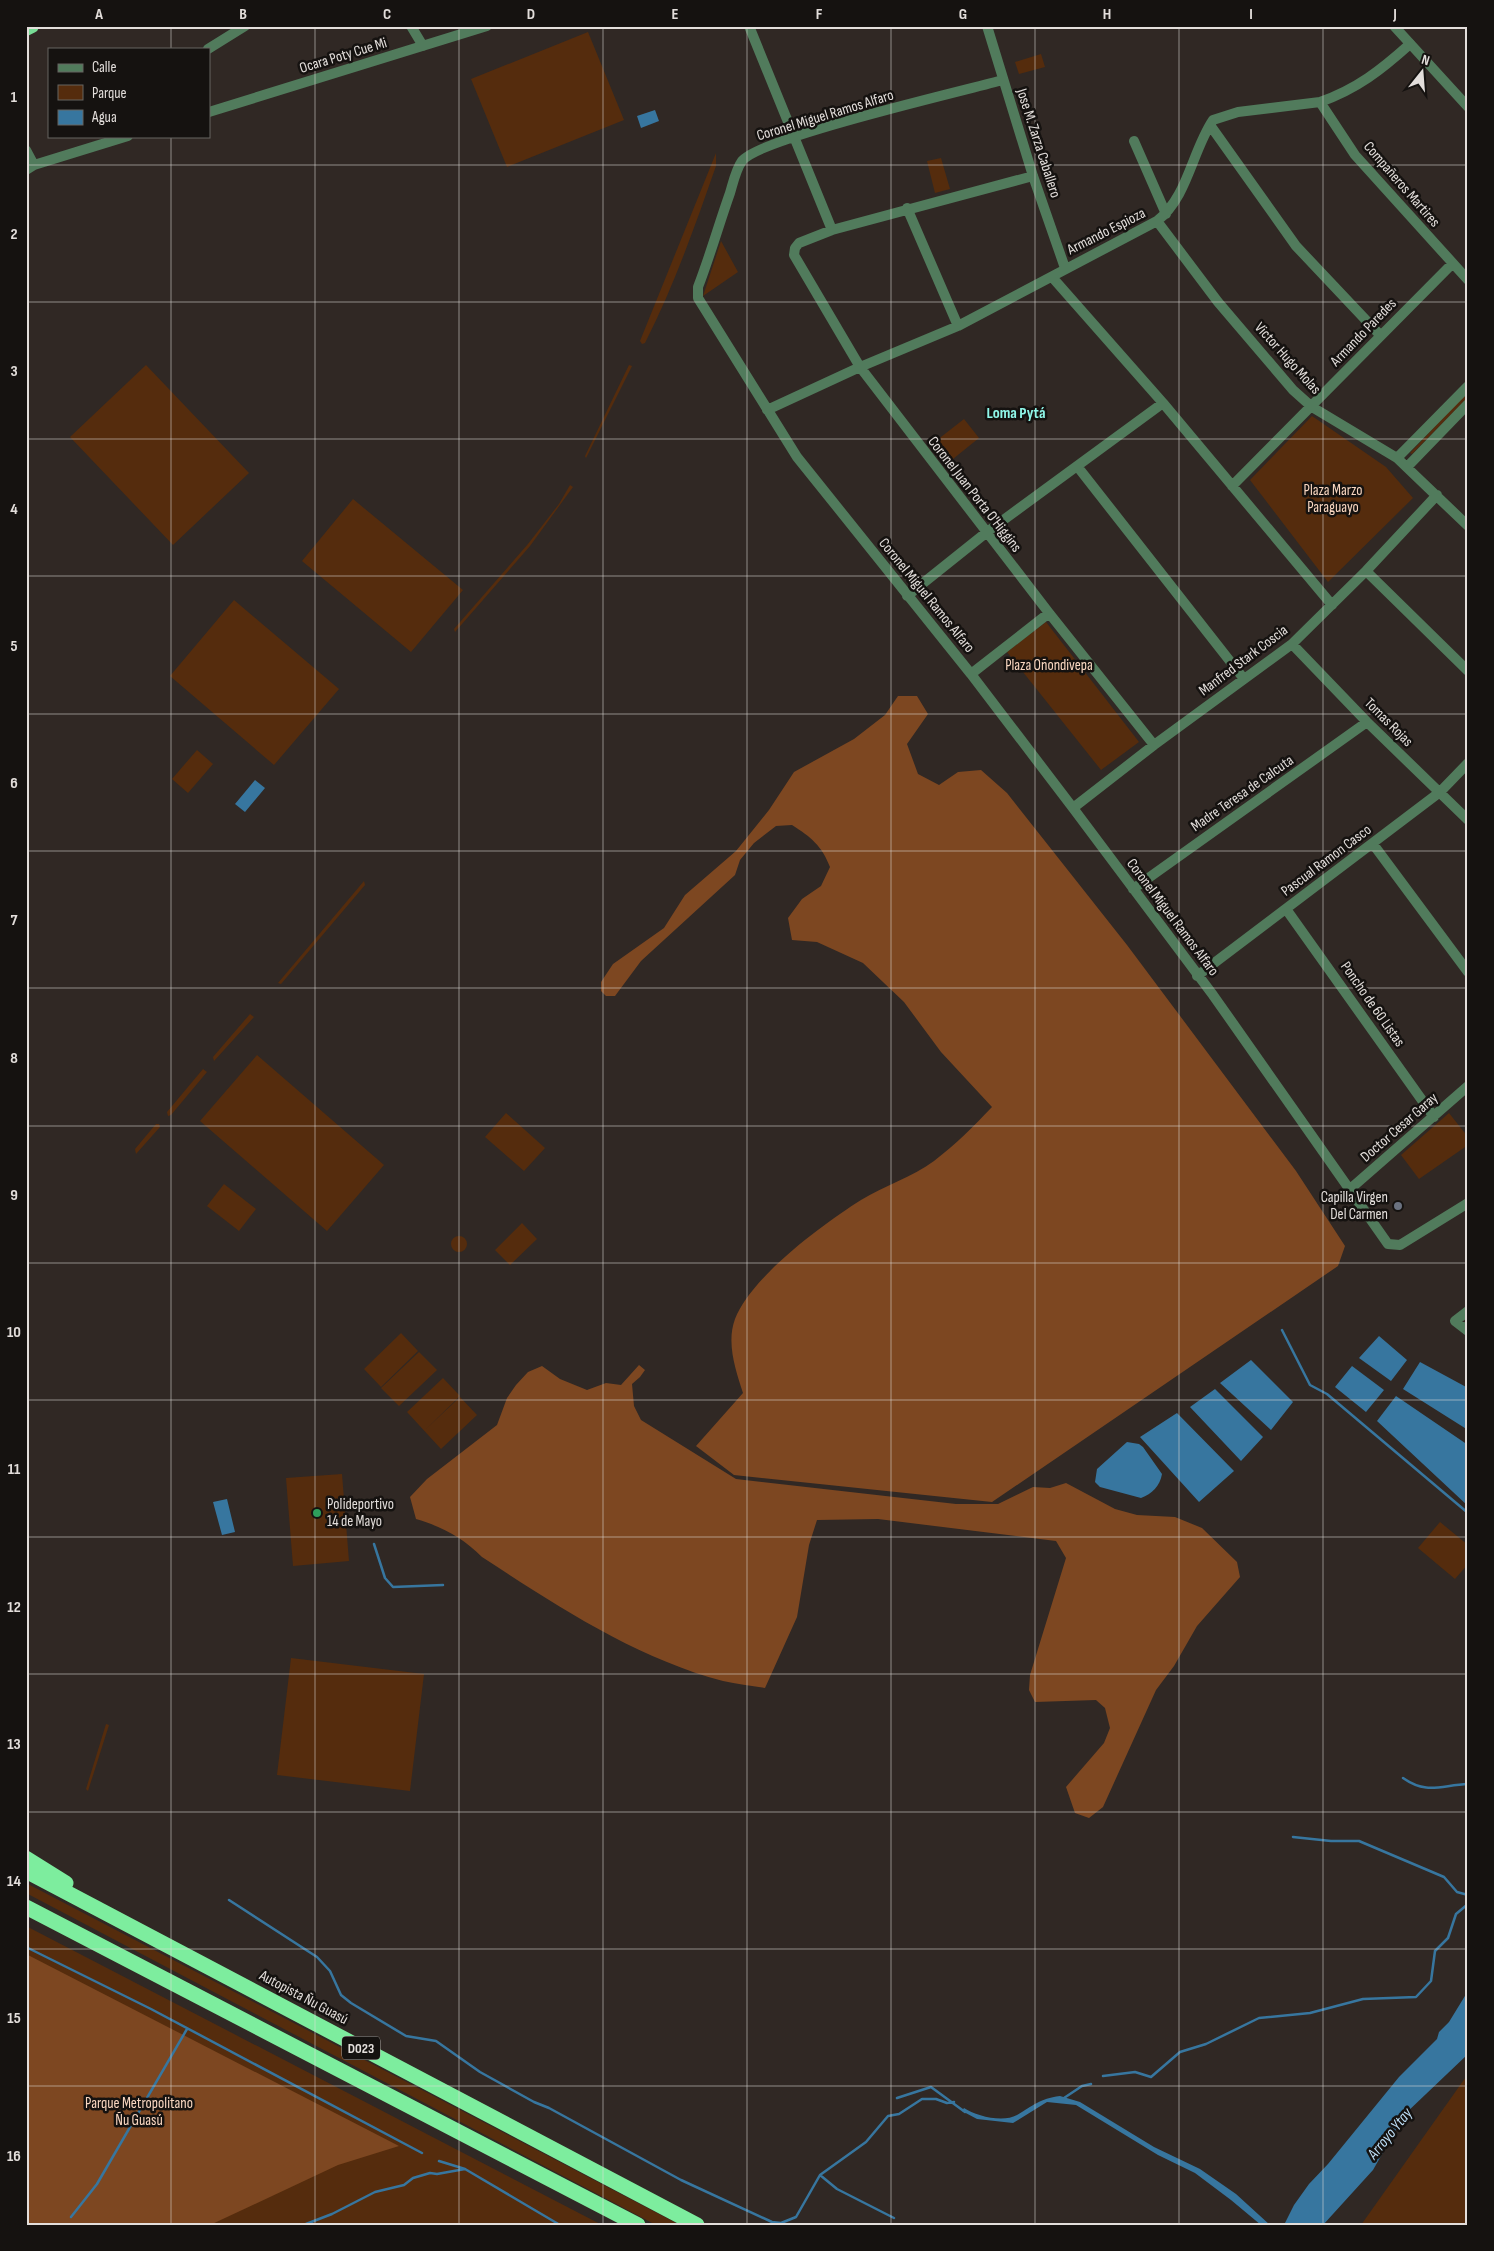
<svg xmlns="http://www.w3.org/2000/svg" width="1494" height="2251" font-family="'Sofia Sans Condensed',sans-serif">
	<rect width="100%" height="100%" fill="#302824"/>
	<path fill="#552c0d" d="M588,32l36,88 -117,47 -36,-88z
		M1041,54l4,13 -26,7 -4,-12z
		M716,153v13c-21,60 -42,120 -71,177l-3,1 -2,-3z
		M941,158l9,31 -15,4 -8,-32z
		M721,241l17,31 -35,24z
		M146,365l103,108 -76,72 -103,-108z
		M629,365l3,1 -46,92 -1,-2z
		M1464,396l3,2 -55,56 -2,-1z
		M1312,416l74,51 27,31 -85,84 -78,-102z
		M964,419l15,19 -31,25 -16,-19z
		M570,485l3,2 -43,59 -75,86 -1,-3 74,-85 31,-40z
		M353,499l110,91 -52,62 -109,-91z
		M234,600l105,89 -65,76 -104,-89z
		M1046,622l93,120 -38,28 -94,-118z
		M197,750l16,14 -25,29 -16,-14z
		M364,881l1,4 -84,99 -3,-1z
		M250,1014l4,3 -40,44 -1,-4z
		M257,1055l127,110 -57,66 -127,-110z
		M203,1069l4,3 -36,43 -3,1 -1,-4z
		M506,1113l39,35 -21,23 -39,-34z
		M1449,1113l19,24v8l-49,34 -18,-24z
		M156,1124h3l1,3 -24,27 -1,-5z
		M224,1184l32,25 -17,22 -32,-25z
		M522,1223l15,16 -27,26 -15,-15z
		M451 1244a8 8 0 1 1 16 0a8 8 0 1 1-16 0Z
		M401,1333l17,18 -37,36 -17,-18z
		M419,1352l18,18 -38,36 -18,-18z
		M443,1378l17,18 -35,34 35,-33 17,18 -36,34 -34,-37z
		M342,1474l7,87 -56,5 -7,-88z
		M1440,1522l28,23v19l-13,15 -37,-31z
		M291,1658l133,16 -14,117 -133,-16z
		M106,1724l3,1 -21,66 -2,-2z
		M26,1883l654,342h-24l-630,-332z
		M26,1926l576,299h-576z
		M1468,2074v151h-107z"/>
	<path fill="#7d4721" d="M898,696h19l11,18 -21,30 11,30 21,11 19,-13 23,-2 26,23 120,152 169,226 49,75 -7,20 -346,236 -258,-27 -38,-29 47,-53c-7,-22 -17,-50 -8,-74 16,-42 88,-95 126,-119 23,-14 51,-23 73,-39 21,-16 40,-35 58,-54l-51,-55 -37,-50 -41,-39 -46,-21 -25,-2 -4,-22 14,-19 19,-13 9,-19c-8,-21 -19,-30 -38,-42l-16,1 -22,17 -14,17 -5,15 -94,86 -26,35h-9l-5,-5v-9l12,-18 51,-36 21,-33 51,-44 33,-41 25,-38 60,-33 31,-24z
		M639,1365l6,5 -5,7 -8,7 2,22 7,14 95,59 220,25h42l35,-17 17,1 16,-5 49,26 22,6 38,2 27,11 35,34 3,15 -43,49 -23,40 -18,24 -53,117 -14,11 -14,-5 -9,-26 38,-44 6,-15 -5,-20 -9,-8 -61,2 -6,-12 1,-15 36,-117 -10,-17 -178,-22 -61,1 -8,25 -12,72 -32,71c-14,-2 -28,-4 -42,-7 -87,-23 -166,-75 -241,-124 -19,-19 -39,-30 -66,-38l-6,-22 17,-18 70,-54 10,-27 9,-13 12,-13 14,-6 18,13 27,11 19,-7 15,2z
		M26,1954l373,192 -61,19 -128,60h-172l-12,-2z"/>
	<path fill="#37769f" d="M655,110l4,11 -18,7 -4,-12z
		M255,780l10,8 -20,24 -10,-8z
		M1379,1336l28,24 -16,21 -32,-23z
		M1251,1360l42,42 -22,28 -51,-47z
		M1420,1362l48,26v42l-65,-41z
		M1352,1366l32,24 -18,22 -31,-25z
		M1215,1389l48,48 -22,24 -51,-54z
		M1396,1396l72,49v61l-91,-85z
		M1177,1413l57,58 -35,31 -59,-65z
		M1127,1442l12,2 4,3 19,27c-2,12 -10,20 -21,24l-41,-11 -5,-5 2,-13z
		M227,1499l8,33 -13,3 -9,-33z
		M1468,1991v63l-63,60 -32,56 -50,55h-39l10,-20 15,-21 19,-20 71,-87 38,-38 2,-7 10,-10z
		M1060,2096l20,6 74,45 46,22 36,25 34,31h-9l-30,-25 -36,-27 -37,-18 -82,-50 -29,-3 -34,21 -36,-4 -15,-8 2,-3c12,8 39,15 53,7 17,-10 22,-16 43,-19z"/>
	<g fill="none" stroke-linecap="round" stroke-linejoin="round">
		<path stroke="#37769f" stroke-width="2.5" d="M1282,1330l28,55 17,9 141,119
			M374,1544l11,34 8,9 50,-2
			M1403,1778c24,17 38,7 65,6
			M1293,1837l38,4h28l85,36 13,15 11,3
			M229,1900l88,57 13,14 11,24 10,8 55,33 30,5 44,31 54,30 15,6 132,72 91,42 9,1 15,-6 24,-42 46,-33 22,-26 11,-2 23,-15h14l11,4 7,-1
			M26,1947l125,62 271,144
			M1103,2076l32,-4 16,5 29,-25 26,-8 53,-26 51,-5 53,-14 53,-2 15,-16 4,-30 13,-13 8,-24 12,-10
			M897,2098l34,-11 34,25
			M1064,2098l18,-12 9,-2
			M439,2161l26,8 95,56
			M820,2175l17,14 57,29
			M71,2217l26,-33 90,-155
			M306,2224l26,-10 43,-22 29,-7 9,-7 17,-5 7,1 28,-5"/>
		<path stroke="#517b5c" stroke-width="10" d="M411,26l12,20
			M749,26l83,204
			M987,26l46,150 32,92
			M208,49l37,-23
			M1003,80c-40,11 -244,58 -261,81 -6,8 -9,22 -12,32 -11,31 -20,63 -32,94v11l99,159 174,217 102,134 140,187 175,249 12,1 68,-42
			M1320,102l35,53 113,125
			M209,112l278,-86
			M1210,125l86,121 84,89
			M1134,141l32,73
			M26,150l8,15
			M26,170l8,-5 94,-29
			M1033,176l-201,54 -33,13 -4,5 -1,7 66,112 189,246 105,132
			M907,208l51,118
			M1157,221l61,81 75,88 19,17 85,51 71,68
			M1052,277l111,126 169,202
			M767,410l93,-43 98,-41 199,-105c31,-24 35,-70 56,-101l25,-8 82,-10c37,-13 61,-32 90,-58
			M1397,458l71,-72
			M1077,466l167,213
			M1408,466l60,-62
			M1232,486l220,-222
			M1366,571l102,100
			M907,596l80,-64 176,-129
			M1292,644l75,78 101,98
			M971,674l78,-61
			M1073,808l81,-63 138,-101 74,-73 71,-76
			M1373,844l95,128
			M1133,889l234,-167
			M1286,909l148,208
			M1197,976l243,-184 28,-29
			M1349,1190l119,-104
			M1468,1311l-13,10 13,10"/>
		<path stroke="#517b5c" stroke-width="10" d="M1394,26l74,81"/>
		<path stroke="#77dc95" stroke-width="14" d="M26,29l6,-3"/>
		<path stroke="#7ded9e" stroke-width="15" d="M26,1858l40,25
			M26,1871l671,354
			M26,1907l612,318"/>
	</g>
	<path fill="none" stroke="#e3dedb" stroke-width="1" stroke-opacity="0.55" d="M171,26v23M315,26v2199M459,26v2199M603,26v2199M747,26v2199M891,26v2199M1035,26v2199M1179,26v2199M1323,26v2199M171,136v2089M26,165h1442M26,302h1442M26,439h1442M26,576h1442M26,714h1442M26,851h1442M26,988h1442M26,1126h1442M26,1263h1442M26,1400h1442M26,1537h1442M26,1674h1442M26,1812h1442M26,1949h1442M26,2086h1442"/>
	<circle fill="#6b7280" stroke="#151210" stroke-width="2" cx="1398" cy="1206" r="5"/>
	<circle fill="#2e9e5b" stroke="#151210" stroke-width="2" cx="317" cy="1513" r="5"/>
	<g text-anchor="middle" stroke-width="5" stroke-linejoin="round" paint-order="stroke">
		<rect fill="#151210" stroke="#a5a19e" stroke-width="1" x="342" y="2036.5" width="38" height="23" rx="4"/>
		<g font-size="14" font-weight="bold" fill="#e3dedb">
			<text x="361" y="2053">D023</text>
		</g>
		<g font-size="15" fill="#e3dedb" stroke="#151210">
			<text transform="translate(343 55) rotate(-17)" y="5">Ocara Poty Cue Mi</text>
			<text transform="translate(825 115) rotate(-17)" y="5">Coronel Miguel Ramos Alfaro</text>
			<text transform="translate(1039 143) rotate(72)" y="5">Jose M. Zarza Caballero</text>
			<text transform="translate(1402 184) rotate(49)" y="5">Compañeros Martires</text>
			<text transform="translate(1106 231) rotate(-27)" y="5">Armando Espioza</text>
			<text transform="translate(1363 332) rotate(-46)" y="5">Armando Paredes</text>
			<text transform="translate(1288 358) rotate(48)" y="5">Victor Hugo Molas</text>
			<text transform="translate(975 494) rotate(52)" y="5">Coronel Juan Porta O'Higgins</text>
			<text transform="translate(927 595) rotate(51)" y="5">Coronel Miguel Ramos Alfaro</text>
			<text transform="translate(1243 660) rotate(-37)" y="5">Manfred Stark Coscia</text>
			<text transform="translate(1389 722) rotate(45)" y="5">Tomas Rojas</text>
			<text transform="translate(1242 793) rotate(-35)" y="5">Madre Teresa de Calcuta</text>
			<text transform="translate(1326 860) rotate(-37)" y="5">Pascual Ramon Casco</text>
			<text transform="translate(1173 917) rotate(53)" y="5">Coronel Miguel Ramos Alfaro</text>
			<text transform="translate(1373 1004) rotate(55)" y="5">Poncho de 60 Listas</text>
			<text transform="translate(1399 1127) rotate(-41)" y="5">Doctor Cesar Garay</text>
			<text transform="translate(304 1997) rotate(28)" y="5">Autopista Ñu Guasú</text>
		</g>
		<g font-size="15" fill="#f9d7c1" stroke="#151210">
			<text x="1333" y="495">Plaza Marzo<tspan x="1333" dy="17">Paraguayo</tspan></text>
			<text x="1049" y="670">Plaza Oñondivepa</text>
			<text x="139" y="2108">Parque Metropolitano<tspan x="139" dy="17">Ñu Guasú</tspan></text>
		</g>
		<g font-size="15" fill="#e3dedb" stroke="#151210" text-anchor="end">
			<text x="1388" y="1202">Capilla Virgen<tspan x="1388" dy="17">Del Carmen</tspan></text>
			<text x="327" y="1509" text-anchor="start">Polideportivo<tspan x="327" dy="17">14 de Mayo</tspan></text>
		</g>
		<g font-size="16" font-weight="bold" fill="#8ff7e9" stroke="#151210">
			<text x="1016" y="418">Loma Pytá</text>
		</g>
		<g font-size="16" font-style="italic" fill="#bedff7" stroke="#151210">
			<text transform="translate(1389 2133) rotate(-51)" y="6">Arroyo Ytay</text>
		</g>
	</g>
	<rect width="1494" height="2251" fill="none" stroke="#151210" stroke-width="55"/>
	<rect x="48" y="48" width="162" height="90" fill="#151210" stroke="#676461"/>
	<rect x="58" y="64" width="25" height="8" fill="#517b5c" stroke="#676461"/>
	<text x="92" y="72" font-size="15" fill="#e3dedb">Calle</text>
	<rect x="58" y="85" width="25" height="15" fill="#552c0d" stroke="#676461"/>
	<text x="92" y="98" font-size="15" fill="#e3dedb">Parque</text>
	<rect x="58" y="110" width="25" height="15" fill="#37769f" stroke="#676461"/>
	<text x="92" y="122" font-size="15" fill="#e3dedb">Agua</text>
	<g transform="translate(1422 72) rotate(17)" stroke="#151210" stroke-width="4" paint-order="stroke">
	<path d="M0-4L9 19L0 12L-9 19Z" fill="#e3dedb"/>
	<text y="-8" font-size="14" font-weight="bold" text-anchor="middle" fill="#e3dedb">N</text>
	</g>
	<rect x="28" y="28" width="1438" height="2196" fill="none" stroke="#e3dedb" stroke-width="2"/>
	<g font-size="16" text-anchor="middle" font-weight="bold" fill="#e3dedb">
		<text x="99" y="19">A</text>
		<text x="243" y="19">B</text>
		<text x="387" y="19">C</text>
		<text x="531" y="19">D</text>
		<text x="675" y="19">E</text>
		<text x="819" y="19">F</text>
		<text x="963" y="19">G</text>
		<text x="1107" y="19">H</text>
		<text x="1251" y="19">I</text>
		<text x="1395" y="19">J</text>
		<text x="14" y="102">1</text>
		<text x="14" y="239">2</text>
		<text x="14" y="376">3</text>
		<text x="14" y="514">4</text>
		<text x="14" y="651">5</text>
		<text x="14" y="788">6</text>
		<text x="14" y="925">7</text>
		<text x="14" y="1063">8</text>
		<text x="14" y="1200">9</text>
		<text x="14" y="1337">10</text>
		<text x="14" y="1474">11</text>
		<text x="14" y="1612">12</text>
		<text x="14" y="1749">13</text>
		<text x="14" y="1886">14</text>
		<text x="14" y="2023">15</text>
		<text x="14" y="2161">16</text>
	</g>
</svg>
